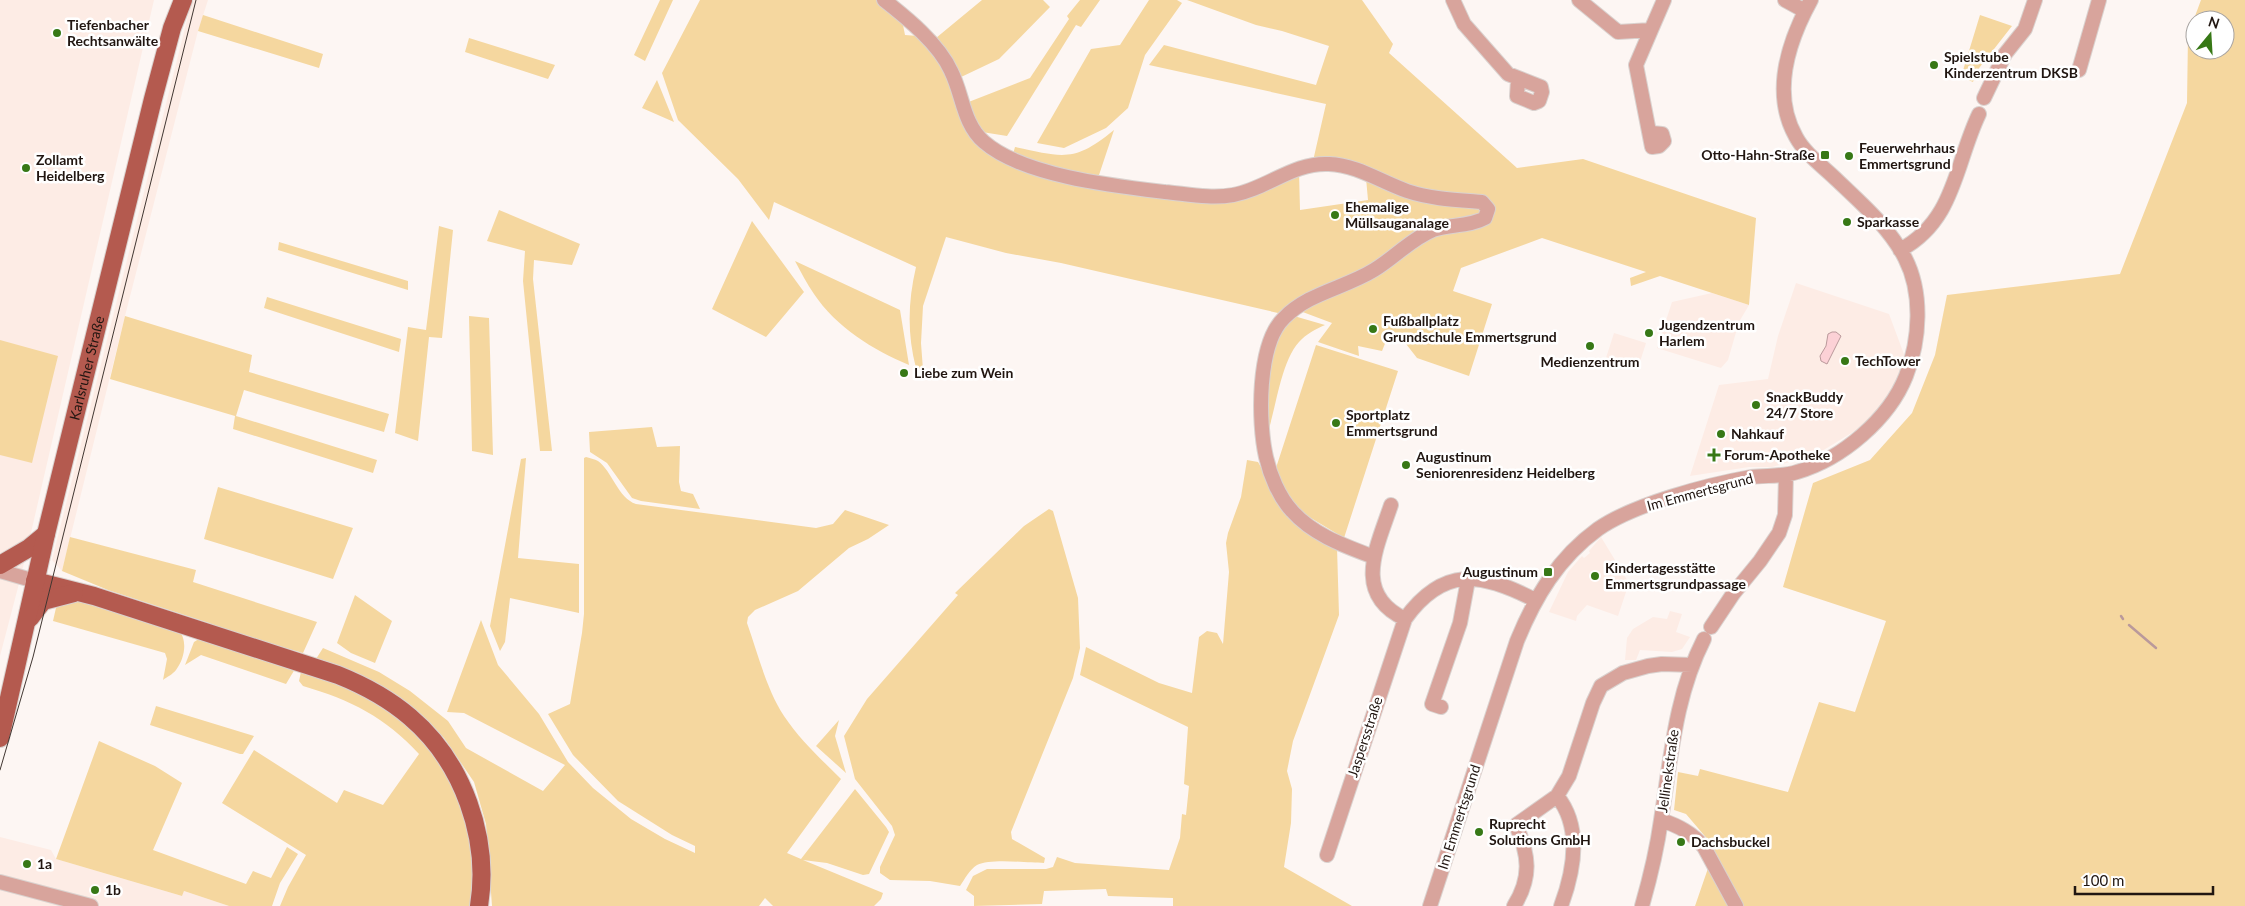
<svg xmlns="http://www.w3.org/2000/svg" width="2245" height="906" font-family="Lato,sans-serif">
	<rect width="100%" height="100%" fill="#fdf6f3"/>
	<path fill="#fdece5" d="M0,0h154l-133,576 -21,80z
		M192,0h16l-10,31 -73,285 -63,255 -10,-11z
		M1796,283l93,31 16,43 -14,37 -28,32 -46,28 -45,13h-23l-59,9 29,-91 49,-6 10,-43z
		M1712,293l37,12 -10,17 -11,38 -7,8 -64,-20 15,-46z
		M1614,333l32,10 -8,25 -32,-10z
		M1601,537l28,46 -11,33 -31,-11 -10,11 -1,5 -27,-9 19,-40 14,-16 2,2 6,-5 -1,-2z
		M1670,611l12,3 -6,18 14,5 -8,12 -10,3 -32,-2 -4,10h-11l2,-22 6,-9 20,-12 14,2z
		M0,837l51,13 5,9 126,37 2,-5 45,15h-229z"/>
	<path fill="#f5d79f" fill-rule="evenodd" d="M660,0h13l-28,61 -11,-6z
		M700,0h179l23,20 3,15 13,1 27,33 49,87 199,44 106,-29 1,39 68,-10 -2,-22 -53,-17 13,-57 -177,-39 15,-20 152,40 13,-39 -47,-15 -26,-6 -69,-25h175l31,44 -4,9 128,115 66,-9 173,59 -7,87 -89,-29 -29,10 -1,-8 16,-6 -104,-34 -81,30 -8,23 39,13 -23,72 -52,-18 -14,-18 -13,-9 -8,20 -24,-5 1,10 -41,-14 14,-19 -32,-12 -22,2 -217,-50 -55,-10 -60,-16 -23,69 -2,37 2,27 -7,-2c-9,-35 -8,-66 0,-101l-142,-65 -5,18 -31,-41 -60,-59 -16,-47z
		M982,0h61l7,7 -51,52 -40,19 -23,-40z
		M1080,0h20l-19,27 -5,-2 -69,111 -25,-4 -16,-29 64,-25 39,-59 -2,-3z
		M1149,0h28l5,3 -37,52 -17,53 -22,20 -42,20 -27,-5 54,-94 29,-4z
		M2201,0h44v906h-550l20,-58 -29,-34 -12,-4 4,-38 20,4 2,-7 88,23 31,-90 36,10 31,-91 -103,-34 30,-104 57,-23 42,-47 23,-58 12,-60 173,-21 67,-171 1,-68zM2195,20h30v30h-30z
		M203,15l120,39 -4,14 -121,-37z
		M1980,15l32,11 -36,46 -3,10 -12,-5z
		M469,38l86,27 -7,14 -83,-27z
		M657,80l17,42 -32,-14z
		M1114,130l-16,48 -59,-14 -26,-10 2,-7c48,10 59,16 99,-17z
		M499,210l81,34 -8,21 -38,-5 -1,19 19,172h-12l-17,-170 2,-30 -38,-10z
		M752,221l52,71 -38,45 -54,-28z
		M439,226l14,4 -11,108 -13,-1 -11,104 -23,-8 13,-106 18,3z
		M279,242l129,39v9l-130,-40z
		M795,261l105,49 9,55c-36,-15 -73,-38 -95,-71 -7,-10 -13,-22 -19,-33z
		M267,297l134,42 -2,13 -135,-44z
		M125,316l127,39 -3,17 140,42 -5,18 -140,-42 -8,26 141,44 -4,13 -140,-44 2,-13 -125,-37z
		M469,316l20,2 4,137 -21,-4z
		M1294,316l31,9c-9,4 -19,9 -26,17 -19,21 -23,69 -33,96v-50l11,-53z
		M0,340l58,16 -26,107 -32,-8z
		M1316,345l82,26 -54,167 -43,-26 -27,-38z
		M652,427l5,20 23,-1 -1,36 2,9 12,3 7,15 -59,-8 -9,-3 -25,-35 -17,-11 -1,-20z
		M586,457c3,1 9,2 12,4 14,10 20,37 38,43l180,24 17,-4 12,-14 44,15 -21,14 -19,9 -51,43 -43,19 -7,7 -1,6c11,31 19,65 37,93 16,24 37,43 57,63l-54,74 14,6 54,-70 31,38 3,5 -20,42 -6,1 -36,-12 -24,-3 80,33 -2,6 -7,7h-101l-8,-8 -6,8h-267l-6,-82 -12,-42 -30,-44 -36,-35 -43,-25 -49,-19 7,-11 56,24 31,19 38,30 18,27 77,43 22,-26 -101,-52 -17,-1 34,-92 17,45 41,49 29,48 25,26 38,31 34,20 30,14v-7l-23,-11 -54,-34 -45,-46 -25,-41 22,-10 12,-71 2,-19v-156z
		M526,458l-8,100 61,6v49l-69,-15 -5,44 -5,9 -10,-25 31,-167z
		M1247,460l11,2 31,54 48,31 2,68 -46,126 -6,30 5,18 -1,34 -7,44 68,39h-179v-8l-65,-2 -2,-7 -62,2 -2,13 -68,2v-10l-8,-6 7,-14 14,-7h59l7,-2 4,-10 18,6 94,7 11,-32 2,-24 4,1 3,-29 -5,-2 4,-57 -108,-52 6,-28 73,36 33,10 7,-56 8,-6 10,2 6,11 6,-72 -3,-29 2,-10 13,-36z
		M218,487l135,41 -20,51 -129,-40z
		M1049,509l4,2 25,87 2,50 -7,30 -62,154 1,7 33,19 -1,5c-16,0 -53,-5 -67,2 -8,5 -12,14 -17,21l-30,-5 -40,-1 -10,-7v-6l15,-32 -3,-9 -37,-47 -11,-43 23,-37 91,-104 -3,-2 69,-67z
		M70,537l126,33 -3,12 124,40 -14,31 -68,-19 -26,-11 -101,-33 -46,-19z
		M355,595l37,26 -17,42 -24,-10 -14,-10z
		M58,599l19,1 101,29c10,11 7,29 -2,41 -3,4 -9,7 -13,10l4,-21 -2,-6 -112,-32z
		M202,637l93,32 -9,15 -85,-29 -16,10 9,-23z
		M301,672l44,14 39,18 43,37 31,46 15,62 1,30 -4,27h-190l8,-19 18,-32 -84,-52 32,-53 83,53 7,-13 39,15 36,-51c-34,-37 -68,-54 -116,-68l-4,-5z
		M156,706l98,30 -11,18h-3l-90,-29z
		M839,720l-4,16 11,37 -30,-27z
		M99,741l56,25 27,17 -29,67 93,34 7,-13 18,7 16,-31 11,7 -18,29 -8,23h-43l-45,-15 -2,5 -126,-37z"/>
	<path fill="#fcd1d6" stroke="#ba999b" d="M1832,332h4l5,4 -14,28 -6,-3 -1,-5 6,-10 2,-12z"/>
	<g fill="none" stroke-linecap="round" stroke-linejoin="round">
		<path stroke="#ba999b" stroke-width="2.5" d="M2121,616l2,3
			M2129,625l27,23"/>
		<defs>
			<path id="minor" d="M884,0c23,18 55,44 67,71 12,24 12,53 33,71 39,34 130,44 181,50 22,2 46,7 68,3 34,-6 60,-33 96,-31 28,1 52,18 78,27 24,8 49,9 75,11l6,7 -3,9c-16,9 -35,6 -52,12 -22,9 -39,28 -59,40 -29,18 -66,23 -90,48 -27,26 -26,104 -18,139 4,18 13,40 26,54 21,24 53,35 82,46
				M1453,0l11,24 44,50 33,13 1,5 -3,9 -5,2 -17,-7 1,-17
				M1579,0l39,32 33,-2 13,-30
				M1785,0l20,11
				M2079,70l20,-70
				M1984,98l21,-44 20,-25 10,-29
				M1650,136l2,-3 10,1 2,7 -5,5 -7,1 -16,-82 15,-35
				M1900,250c55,-29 55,-86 79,-136
				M0,571l35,10
				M1405,619c38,-53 76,-47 130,-19
				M1711,627l22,-33 27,-33 19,-28 6,-18 1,-40
				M1441,707l-9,-3 28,-81 8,-43
				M1661,820c18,6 31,13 43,27l32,59
				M1327,855l78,-236c-53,-25 -28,-72 -14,-114
				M0,882l91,24
				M1430,906l87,-265c18,-44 41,-83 81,-112 36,-25 109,-44 153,-52 16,-2 31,0 46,-5 45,-13 92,-53 109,-96 14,-36 17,-83 -1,-118 -16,-31 -43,-54 -67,-77 -14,-14 -33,-27 -42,-44 -25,-44 -8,-95 15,-137
				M1514,906c18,-29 15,-51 2,-81l41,-29
				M1561,906c13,-35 21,-79 -4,-110l12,-20 24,-73 8,-17 22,-13 25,-7 14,-2 30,1
				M1642,906c8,-28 15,-57 19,-86 10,-62 14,-124 43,-181"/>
			<g id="major">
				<path d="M0,565l29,-17 17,-14"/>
				<path d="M35,581l59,15 244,79c25,10 51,24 72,42 53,45 80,121 69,189"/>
				<path d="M30,618l13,-17 31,-8"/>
				<path id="s1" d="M0,738l46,-204 107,-435 19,-71 11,-28"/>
			</g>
		</defs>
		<use href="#minor" stroke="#dad2cf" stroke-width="16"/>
		<use href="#major" stroke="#dad2cf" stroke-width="20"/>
		<use href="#minor" stroke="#d8a49c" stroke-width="14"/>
		<use href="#major" stroke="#b45a4f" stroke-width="18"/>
		<path stroke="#413631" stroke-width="1" d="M0,770l33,-113 163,-657"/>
	</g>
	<g fill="#377816" stroke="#fff" stroke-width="2">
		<circle cx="57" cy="33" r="5"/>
		<circle cx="1934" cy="65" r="5"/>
		<rect x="1820" y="150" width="10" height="10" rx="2.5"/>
		<circle cx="1849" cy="156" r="5"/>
		<circle cx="26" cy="168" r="5"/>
		<circle cx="1335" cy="215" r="5"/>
		<circle cx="1847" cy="222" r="5"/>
		<circle cx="1373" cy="329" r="5"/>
		<circle cx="1649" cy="333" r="5"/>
		<circle cx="1590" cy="346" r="5"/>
		<circle cx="1845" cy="361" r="5"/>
		<circle cx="904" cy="373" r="5"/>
		<circle cx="1756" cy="405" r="5"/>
		<circle cx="1336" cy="423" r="5"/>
		<circle cx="1721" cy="434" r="5"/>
		<path d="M1711.5 447.5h5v5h5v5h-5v5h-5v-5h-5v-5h5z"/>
		<circle cx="1406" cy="465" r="5"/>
		<rect x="1543" y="567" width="10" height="10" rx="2.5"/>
		<circle cx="1595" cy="576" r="5"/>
		<circle cx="1479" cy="832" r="5"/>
		<circle cx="1681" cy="842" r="5"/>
		<circle cx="27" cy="864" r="5"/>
		<circle cx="95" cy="890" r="5"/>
	</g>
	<g text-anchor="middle" stroke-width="5" stroke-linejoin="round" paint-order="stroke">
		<g font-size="14" font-weight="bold" fill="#211611" stroke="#fff" text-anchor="start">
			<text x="67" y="30">Tiefenbacher<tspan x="67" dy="16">Rechtsanwälte</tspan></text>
			<text x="1944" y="62">Spielstube<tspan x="1944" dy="16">Kinderzentrum DKSB</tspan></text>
			<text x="1859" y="153">Feuerwehrhaus<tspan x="1859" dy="16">Emmertsgrund</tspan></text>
			<text x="1815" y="160" text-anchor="end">Otto-Hahn-Straße</text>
			<text x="36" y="165">Zollamt<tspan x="36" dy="16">Heidelberg</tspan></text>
			<text x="1345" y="212">Ehemalige<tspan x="1345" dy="16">Müllsauganalage</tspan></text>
			<text x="1857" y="227">Sparkasse</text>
			<text x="1383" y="326">Fußballplatz<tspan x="1383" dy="16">Grundschule Emmertsgrund</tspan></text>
			<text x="1659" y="330">Jugendzentrum<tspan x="1659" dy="16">Harlem</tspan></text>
			<text x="1855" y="366">TechTower</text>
			<text x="1590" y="367" text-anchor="middle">Medienzentrum</text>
			<text x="914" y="378">Liebe zum Wein</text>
			<text x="1766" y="402">SnackBuddy<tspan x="1766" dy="16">24/7 Store</tspan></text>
			<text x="1346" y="420">Sportplatz<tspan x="1346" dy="16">Emmertsgrund</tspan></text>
			<text x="1731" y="439">Nahkauf</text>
			<text x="1724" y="460">Forum-Apotheke</text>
			<text x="1416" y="462">Augustinum<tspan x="1416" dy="16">Seniorenresidenz Heidelberg</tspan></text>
			<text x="1605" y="573">Kindertagesstätte<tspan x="1605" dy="16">Emmertsgrundpassage</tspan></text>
			<text x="1538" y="577" text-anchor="end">Augustinum</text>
			<text x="1489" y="829">Ruprecht<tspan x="1489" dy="16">Solutions GmbH</tspan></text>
			<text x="1691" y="847">Dachsbuckel</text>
			<text x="37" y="869">1a</text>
			<text x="105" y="895">1b</text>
		</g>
		<g font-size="14" fill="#211611" stroke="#fff">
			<text dy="5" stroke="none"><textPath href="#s1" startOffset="380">Karlsruher Straße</textPath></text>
			<text transform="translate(1700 492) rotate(-15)" y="5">Im Emmertsgrund</text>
			<text transform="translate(1365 737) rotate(-72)" y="5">Jaspersstraße</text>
			<text transform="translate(1668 771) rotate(-82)" y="5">Jellinekstraße</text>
			<text transform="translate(1459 817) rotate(-72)" y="5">Im Emmertsgrund</text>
		</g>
	</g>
	<g transform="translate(2210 35) rotate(18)"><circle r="24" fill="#ffffff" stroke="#a6a2a0"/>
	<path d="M0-4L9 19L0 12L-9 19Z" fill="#377816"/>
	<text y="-8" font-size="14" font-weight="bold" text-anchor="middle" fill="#211611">N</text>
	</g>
	<path d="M2075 886v8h138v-8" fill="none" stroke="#211611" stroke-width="2.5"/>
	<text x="2082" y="886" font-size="15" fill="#211611" stroke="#ffffff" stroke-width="4" paint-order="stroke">100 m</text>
</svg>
